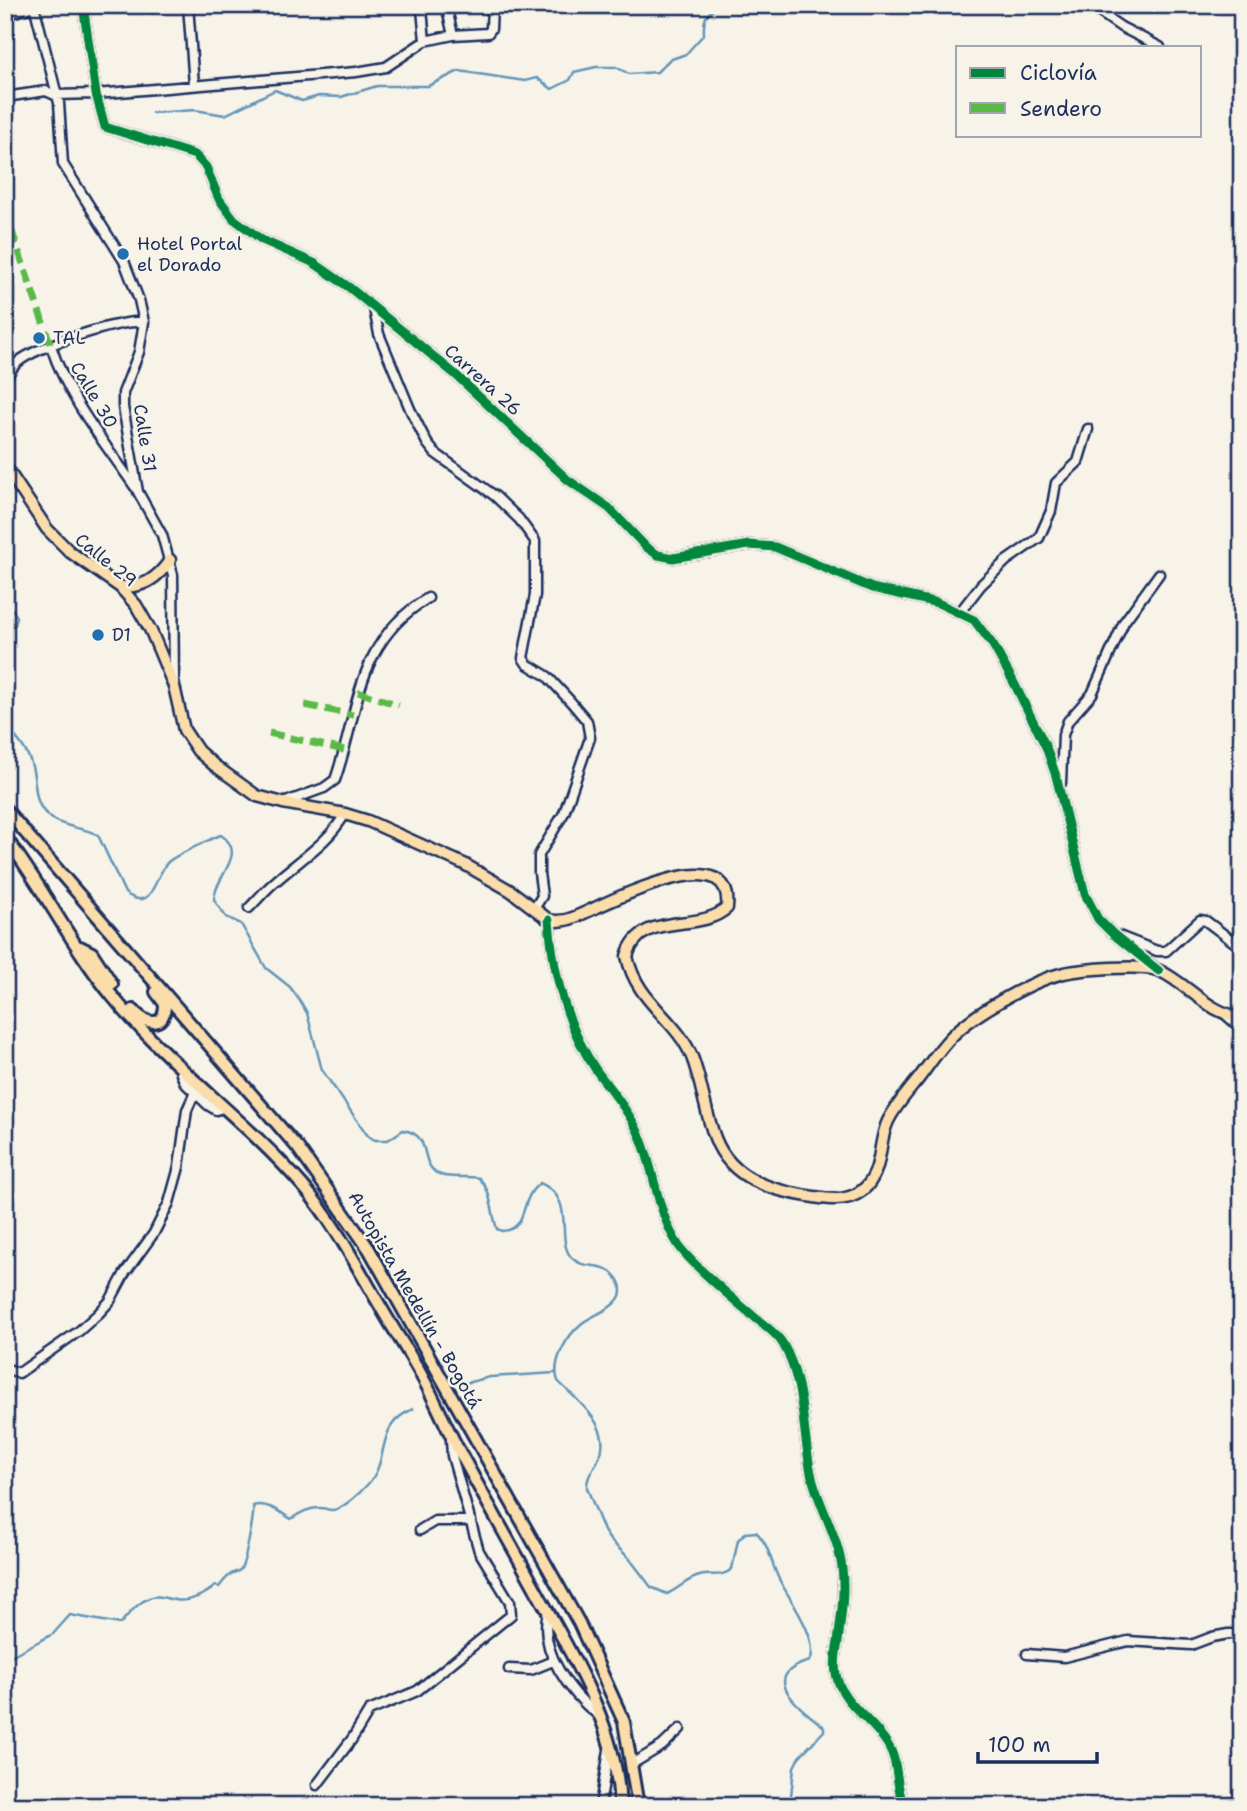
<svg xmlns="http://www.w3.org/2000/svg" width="1247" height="1811" font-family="'Shantell Sans',sans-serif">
	<rect width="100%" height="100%" fill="#f7f3e8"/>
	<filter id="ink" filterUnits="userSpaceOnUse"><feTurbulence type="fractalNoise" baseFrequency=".0143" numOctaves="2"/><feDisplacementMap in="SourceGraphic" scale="14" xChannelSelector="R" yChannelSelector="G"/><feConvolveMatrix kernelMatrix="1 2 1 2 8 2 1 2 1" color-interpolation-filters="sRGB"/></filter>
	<g filter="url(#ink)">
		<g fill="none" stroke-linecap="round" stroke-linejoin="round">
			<path stroke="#6295b8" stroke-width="2.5" d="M152,113l43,-3 30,5 50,-25 27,11 17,-5 22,1 36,-11h51l31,-15 66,10 12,-3 15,11 18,-9 4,-8 22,-5h20l13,7 28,-2 12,-12 17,-6 18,-20c-1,-16 2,-21 17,-29
				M5,605l7,4 5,8 -2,8 -10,3
				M5,726c10,9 22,24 26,37 7,20 0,41 20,55 13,10 32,9 47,17l27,58c29,21 28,-16 43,-31 5,-5 46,-25 53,-27 28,19 -7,42 -7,65l12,17 15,7 25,44 24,19 10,14 7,12 15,57 46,66 7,4h13l15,-10c29,5 16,29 32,42 10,8 32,3 44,6 13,13 12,34 18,51l5,2c28,-2 16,-32 38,-48 38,16 14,57 32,75 14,14 32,0 46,22 3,5 4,10 2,16 -6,13 -28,19 -39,28 -14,12 -30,38 -23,57 19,20 56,46 41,77 -4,9 -13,19 -12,30l17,43 6,9 19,18 22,29 16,7c13,-6 22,-17 37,-19 12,-1 18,2 28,-6l6,-29 7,-7 11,-1c14,13 15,33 24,49 10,19 40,59 30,80 -54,15 -11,46 14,66v4l-25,26 -5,10 -4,39
				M462,1384l28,-7 65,-4
				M5,1659l48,-25 17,-19 50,9c9,-10 17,-21 29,-26 9,-4 17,1 26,2 13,3 32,-6 40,-14l4,1c3,-4 7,-9 11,-12 3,-3 8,-3 10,-5 5,-5 15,-58 13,-64 14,-4 27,6 38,13 9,-6 19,-12 30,-11 6,0 9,4 16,1 10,-4 23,-16 30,-24 25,-26 6,-59 46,-76"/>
			<defs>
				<path id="minor" d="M34,5l25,98 4,61 61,97 15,39 5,22 -5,30 -16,41v14l15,85 24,43 11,40 1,107
					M83,5l13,89 9,33 90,28 11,12 13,32 15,20 28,21 52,23 36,25 106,87 112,105 41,28 37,39 12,8 15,3 76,-13 26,2 97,41 66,15 36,17 19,25 20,36 33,66 10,29 29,118 13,25 15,15 44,35
					M188,5l6,80
					M419,5l3,4 3,32
					M446,5l7,30
					M1089,5l32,22 39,20
					M5,15l33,-10
					M5,97l41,-6 9,4 41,-1 260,-22 30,-5 39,-26 28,-6 35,-2 3,-4 1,-24
					M374,309l5,25 31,75 17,34 8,10 60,43 24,23 16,22v54l-12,63 4,6 20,12 24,26 16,19 3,17 -26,75 -25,42v18l3,23 -8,13
					M51,346c17,53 53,96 84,141
					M5,379c4,-6 8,-13 13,-17 19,-16 102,-42 126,-40
					M960,612l21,-27 25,-24 33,-23 12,-27 5,-28 22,-21 10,-33
					M1061,783l2,-48 5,-14 24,-27 32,-72 35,-48
					M283,803l41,-15 11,-8c25,-71 20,-138 93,-182
					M249,908c9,-9 18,-20 28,-28 25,-22 51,-37 68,-66
					M549,920c4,53 17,106 47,150 16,22 33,41 44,66 15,35 17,78 39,110 14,20 53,52 73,69 10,9 24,17 31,29 22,39 19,86 28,129 7,32 27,62 31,95 3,25 -1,49 -4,74 -2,10 -4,21 -2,32 6,31 37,45 52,71 11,17 7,40 16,61
					M1119,936l38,15h9l34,-31 6,1 36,27
					M1226,1015l16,14
					M181,1067v7l4,9 23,22 8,5 7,-2
					M5,1368l14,5 60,-42 19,-17 12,-13 15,-28 29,-40 15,-30 10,-36 8,-57 8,-18
					M420,1530l15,-9h36
					M548,1612c-10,39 22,81 51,104
					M1027,1654l37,3 64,-16 63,4 21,-8 16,-3h14
					M509,1669l22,1 22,-9
					M632,1764l30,-18 18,-17
					M317,1785l35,-46 17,-28 48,-20 94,-76 -1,-13 -31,-51 -27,-95 -1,-17
					M600,1806l9,-56"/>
				<path id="major" d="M5,466l42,63 23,23 50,35 16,18 15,26 23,55 10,44 14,21 16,14 43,31 26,7 62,11 23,7 96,43 47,27 38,29c9,2 17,1 26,-3 27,-11 160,-83 152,-9 -29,26 -86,1 -100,48 9,46 49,62 65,101 10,26 13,55 23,81 16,42 58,53 99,59 20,3 38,5 53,-11 16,-19 11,-44 21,-65 8,-16 20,-29 31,-43 10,-13 20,-29 32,-41 22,-23 79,-55 109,-63 19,-5 83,-10 100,-3 28,13 50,44 82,46
					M120,587c23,1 37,-8 50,-27"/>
				<path id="highway" d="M5,809l293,339 71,101 210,374 45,99 14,84
					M5,837c39,51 67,110 108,160 56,69 131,121 190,189 31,36 52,77 76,118 15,27 33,52 47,80 11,21 20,42 31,63 26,48 53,96 79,143 37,67 81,137 84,216
					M80,947l12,6 20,31
					M133,1010c12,14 32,20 32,-6l-9,-12"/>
			</defs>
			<use href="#minor" stroke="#1b2f5e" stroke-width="13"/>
			<use href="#major" stroke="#1b2f5e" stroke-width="15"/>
			<use href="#highway" stroke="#1b2f5e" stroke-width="16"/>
			<use href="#minor" stroke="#f7f3e8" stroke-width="8"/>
			<use href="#major" stroke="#faddab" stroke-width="10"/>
			<use href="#highway" stroke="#faddab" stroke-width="10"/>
			<path stroke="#58b947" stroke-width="7" stroke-dasharray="14 7" stroke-linecap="butt" d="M5,211l46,135
				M358,692l41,13
				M305,705l48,10
				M269,733l75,17"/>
			<defs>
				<path id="cycleway" d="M83,5l13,89 9,33 90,28 11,12 13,32 15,20 28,21 52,23 36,25 106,87 112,105 41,28 37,39 12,8 15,3 76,-13 26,2 97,41 66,15 36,17 19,25 20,36 33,66 10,29 29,118 13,25 15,15 46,37
					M549,920c4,53 17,106 47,150 16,22 33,41 44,66 15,35 17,78 39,110 14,20 53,52 73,69 10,9 24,17 31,29 22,39 19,86 28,129 7,32 27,62 31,95 3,25 -1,49 -4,74 -2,10 -4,21 -2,32 6,31 37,45 52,71 11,17 7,40 16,61"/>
			</defs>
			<use href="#cycleway" stroke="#f7f3e8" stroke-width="13"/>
			<use href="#cycleway" stroke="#00873e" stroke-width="9"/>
		</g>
	</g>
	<g fill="#1f6fb2" stroke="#f7f3e8" stroke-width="2.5">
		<circle cx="123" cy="254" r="7"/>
		<circle cx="39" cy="338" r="7"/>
		<circle cx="98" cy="635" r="7"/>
	</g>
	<g text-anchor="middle" stroke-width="5" stroke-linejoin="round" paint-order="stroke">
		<g font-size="18" fill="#1b2f5e" stroke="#f7f3e8" text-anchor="start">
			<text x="137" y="250">Hotel Portal<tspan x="137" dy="21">el Dorado</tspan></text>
			<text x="53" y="344">TAL</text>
			<text x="112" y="641">D1</text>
		</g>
		<g font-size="18" fill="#1b2f5e" stroke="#f7f3e8">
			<text transform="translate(483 380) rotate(42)" y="6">Carrera 26</text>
			<text transform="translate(94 395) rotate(59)" y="6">Calle 30</text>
			<text transform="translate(145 438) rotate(81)" y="6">Calle 31</text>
			<text transform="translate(106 560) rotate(39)" y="6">Calle 29</text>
			<text transform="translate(415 1300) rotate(60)" y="6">Autopista Medellín - Bogotá</text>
		</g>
	</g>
	<rect width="1247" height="1811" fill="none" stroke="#f7f3e8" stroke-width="28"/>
	<rect x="14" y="14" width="1219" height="1783" fill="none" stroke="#1b2f5e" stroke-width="2.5" filter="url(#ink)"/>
	<rect x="956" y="46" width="245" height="91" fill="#f7f3e8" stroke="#9fa5b1" stroke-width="2"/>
	<rect x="970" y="68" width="35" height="10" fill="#00873e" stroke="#9fa5b1" stroke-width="2"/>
	<text x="1020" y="80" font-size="21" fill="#1b2f5e">Ciclovía</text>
	<rect x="970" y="103" width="35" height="10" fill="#58b947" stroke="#9fa5b1" stroke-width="2"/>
	<text x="1020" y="116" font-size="21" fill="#1b2f5e">Sendero</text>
	<path d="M978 1752v10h119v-10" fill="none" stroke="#1b2f5e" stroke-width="3.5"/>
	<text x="988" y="1752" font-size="21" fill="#1b2f5e" stroke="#f7f3e8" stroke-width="5" paint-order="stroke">100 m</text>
</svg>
